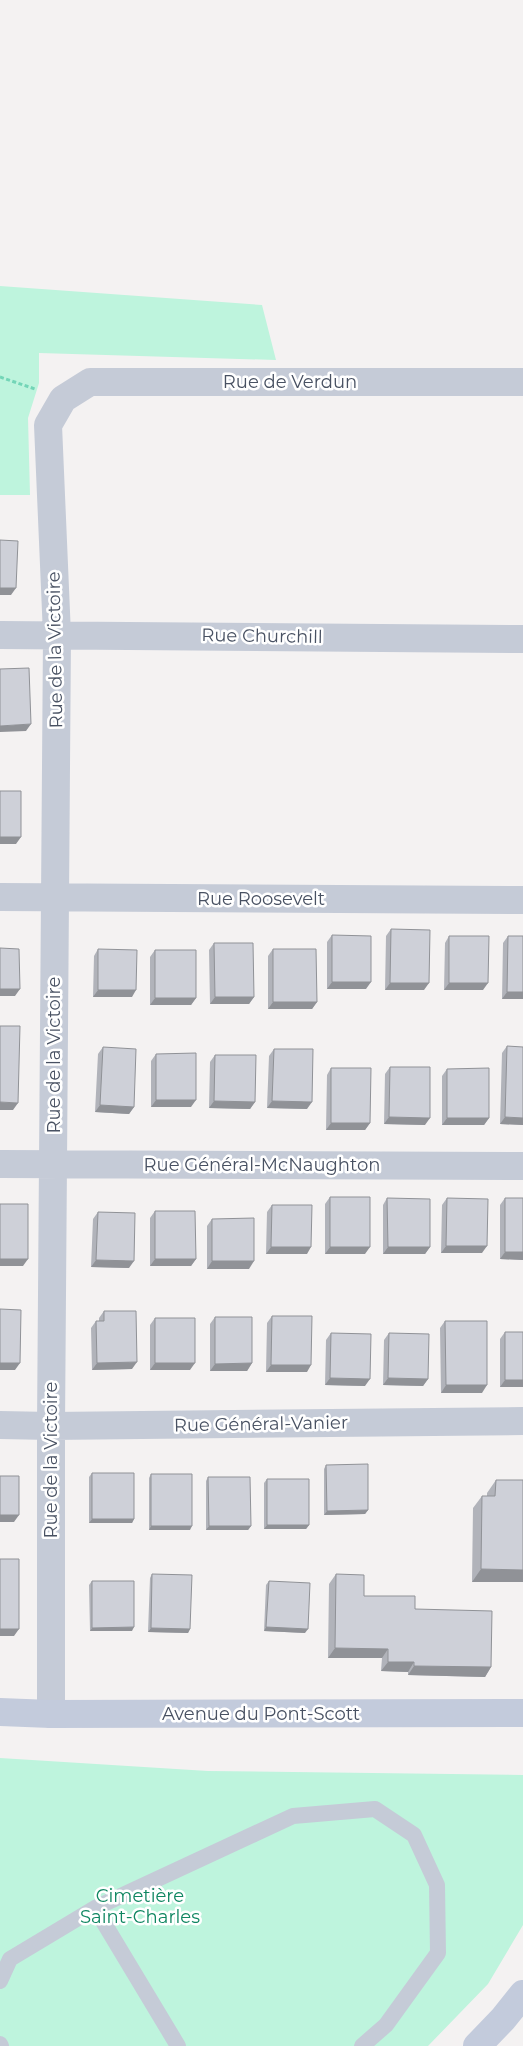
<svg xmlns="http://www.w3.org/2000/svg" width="523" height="2046" font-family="Montserrat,sans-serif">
	<rect width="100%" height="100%" fill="#f4f2f2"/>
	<path fill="#bef4dd" d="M0,286l262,19 14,55 -237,-7v30l-11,35 2,77h-30z
		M0,1758l208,13 315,4v150l-35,59 -60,62h-428z"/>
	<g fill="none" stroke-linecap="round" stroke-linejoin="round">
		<path stroke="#73d5b7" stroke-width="3" stroke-dasharray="4 2.5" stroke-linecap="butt" d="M0,377l35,12"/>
		<path stroke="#c5cbd7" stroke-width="16" d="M95,1908l83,138
			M0,1981l10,-22 85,-51 198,-92 82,-7 39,26 23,50 1,68 -52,72 -24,21
			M0,2044l1,2"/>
		<path stroke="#c5cbd7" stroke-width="28" d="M0,635l523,4
			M0,897l523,3
			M0,1164l523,2
			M0,1425l51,1 472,-5
			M51,1714v-288l6,-791 -9,-210 15,-26 27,-17h433"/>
		<path stroke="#c3cbdc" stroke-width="28" d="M0,1712l51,2 472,-1
			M477,2046l26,-27 20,-25"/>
	</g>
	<path fill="#b1b3ba" d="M391,929l33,61h-39l1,-54z
		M332,935l34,54h-39v-47z
		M449,936l34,54h-39l1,-47z
		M508,936l15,63h-21l1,-56z
		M214,943l40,54 -5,7h-39l-1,-54z
		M98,949l34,48h-39l1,-41z
		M273,949l44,53 -5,7h-44v-53z
		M155,950l41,48 -5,7h-41v-48z
		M507,1046l16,79 -23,-1 2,-71z
		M103,1047l31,60 -5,7 -34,-2 3,-58z
		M274,1049l33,60 -40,-1 2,-52z
		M156,1054l35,53h-40v-46z
		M215,1055l40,47 -5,7 -41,-1 1,-46z
		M390,1067l35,58 -41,-1 1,-50z
		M331,1068l39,55 -5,7h-39l1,-55z
		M447,1069l42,49 -5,7h-42v-49z
		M330,1197l35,57h-40v-50z
		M387,1198l43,49 -5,7h-42v-49z
		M447,1198l35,55h-41l1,-48z
		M505,1198l18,62 -23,-1v-54z
		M272,1205l35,49h-41l1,-42z
		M155,1211l41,48 -5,7h-41v-48z
		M98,1212l31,56 -38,-1 2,-48z
		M212,1219l37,50h-42v-43z
		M104,1311l28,58 -40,1 -1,-42 5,-7h3v-3z
		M272,1316l35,56h-41l1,-49z
		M215,1317l37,46 -5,8h-37v-47z
		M155,1318l35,52h-40v-45z
		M445,1321l37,72h-41l-1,-65z
		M505,1332l18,55h-23v-48z
		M331,1333l34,53 -40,-1 1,-45z
		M389,1333l39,46 -5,7 -40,-1 1,-45z
		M326,1465l42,45 -3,4 -41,1v-46z
		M92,1473l42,46 -2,4h-43v-46z
		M151,1474l39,56h-41v-52z
		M208,1477l43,49 -3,4h-42v-49z
		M267,1479l42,46 -3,4h-42v-46z
		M496,1480l27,102h-51l1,-74 9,-12h5v-3z
		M152,1574l38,55 -2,4 -40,-1 2,-54z
		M336,1574l28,22 51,13 76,58 -6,10 -77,-2v-3l-27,-1 1,-13h-54l1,-74z
		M92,1581l40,50h-42l-1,-46z
		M269,1581l36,52 -41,-2 2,-46z"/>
	<path fill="#909297" d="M0,588h16l-5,7h-11z
		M31,724l-5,7 -26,1v-6z
		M0,837h21l-5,7h-16z
		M332,982h39l-5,7h-39z
		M390,983h39l-5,7h-39z
		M449,983h39l-5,7h-39z
		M0,989h20l-5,7h-15z
		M98,990h38l-4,7h-39z
		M507,992h16v7h-21z
		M215,997h39l-5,7h-39z
		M155,998h41l-5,7h-41z
		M273,1002h44l-5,7h-44z
		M156,1100h40l-5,7h-40z
		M214,1101l41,1 -5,7 -41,-1z
		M272,1101l40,1 -5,7 -40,-1z
		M0,1102l18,1 -5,7h-13z
		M100,1105l34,2 -5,7 -34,-2z
		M389,1117l41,1 -5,7 -41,-1z
		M505,1117l18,1v7l-23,-1z
		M447,1118h42l-5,7h-42z
		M331,1123h39l-5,7h-39z
		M446,1246h41l-5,7h-41z
		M271,1247h40l-4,7h-41z
		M330,1247h40l-5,7h-40z
		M388,1247h42l-5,7h-42z
		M505,1252h18v8l-23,-1z
		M0,1259h28l-5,7h-23z
		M155,1259h41l-5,7h-41z
		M96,1260l38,1 -5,7 -38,-1z
		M212,1261h42l-5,8h-42z
		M137,1362l-5,7 -40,1 5,-7z
		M0,1363h20l-5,7h-15z
		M155,1363h40l-5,7h-40z
		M252,1363l-5,8h-37l5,-7z
		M271,1365h40l-4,7h-41z
		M330,1378l40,1 -5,7 -40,-1z
		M388,1378l40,1 -5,7 -40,-1z
		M505,1380h18v7h-23z
		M446,1385h41l-5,8h-41z
		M368,1510l-3,4 -41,1 3,-4z
		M0,1515h19l-5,7h-14z
		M92,1519h42l-2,4h-43z
		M267,1525h42l-3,4h-42z
		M151,1526h41l-2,4h-41z
		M209,1526h42l-3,4h-42z
		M481,1569l42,1v12h-51z
		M134,1627l-2,4h-42l2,-3z
		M266,1627l42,2 -3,4 -41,-2z
		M151,1628l39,1 -2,4 -40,-1z
		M0,1629h19l-5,7h-14z
		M335,1648l53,1 -6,9h-54z
		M388,1662h26l-6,10 -27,-1z
		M414,1666l77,1 -6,10 -77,-2z"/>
	<path fill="#ced0d8" stroke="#909297" d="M0,540l18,1 -2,47h-16z
		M29,668l2,56 -31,2v-57z
		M0,791h21v46h-21z
		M391,929l39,1 -1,53h-39z
		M332,935l39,1v46h-39z
		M449,936h40l-1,47h-39z
		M508,936h15v56h-16z
		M214,943h39l1,54h-39z
		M0,948l19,1 1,40h-20z
		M98,949l39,1 -1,40h-38z
		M273,949h43l1,53h-44z
		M155,950h41v48h-41z
		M0,1026h20l-2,77 -18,-1z
		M507,1046l16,1v71l-18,-1z
		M103,1047l33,2 -2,58 -34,-2z
		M274,1049h39l-1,53 -40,-1z
		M196,1053v47h-40v-46z
		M215,1055h41l-1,47 -41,-1z
		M390,1067h40v51l-41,-1z
		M331,1068h40l-1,55h-39z
		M489,1068v50h-42v-49z
		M330,1197h40v50h-40z
		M387,1198l43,1v48h-42z
		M447,1198l41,1 -1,47h-41z
		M505,1198h18v54h-18z
		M0,1204h28v55h-28z
		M272,1205h40l-1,42h-40z
		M155,1211h40l1,48h-41z
		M98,1212l37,1 -1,48 -38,-1z
		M254,1218v43h-42v-42z
		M0,1309l21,1 -1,53h-20z
		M104,1311h32l1,51 -40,1 -1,-42h8z
		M272,1316h40l-1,49h-40z
		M215,1317h37v46l-37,1z
		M155,1318h40v45h-40z
		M445,1321h42v64h-41z
		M505,1332h18v48h-18z
		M331,1333l40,1 -1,45 -40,-1z
		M389,1333l40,1 -1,45 -40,-1z
		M368,1464v46l-41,1 -1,-46z
		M92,1473h42v46h-42z
		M151,1474h41v52h-41z
		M0,1476h19v39h-19z
		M208,1477h42l1,49h-42z
		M267,1479h42v46h-42z
		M496,1480h27v90l-42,-1 1,-73h13z
		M0,1559h19v70h-19z
		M152,1574l40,1 -2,54 -39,-1z
		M336,1574l28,1v21h51v13l77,2 -1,56 -77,-1v-4h-26v-13l-53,-1z
		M92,1581h42v46l-42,1z
		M269,1581l41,2 -2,46 -42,-2z"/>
	<g text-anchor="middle" stroke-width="5" stroke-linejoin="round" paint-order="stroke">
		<g font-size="18" fill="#485162" stroke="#fff">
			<text x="290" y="388">Rue de Verdun</text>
			<text transform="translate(262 636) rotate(1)" y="6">Rue Churchill</text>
			<text transform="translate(55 650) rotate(-91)" y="6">Rue de la Victoire</text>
			<text x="261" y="905">Rue Roosevelt</text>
			<text transform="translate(54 1055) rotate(-90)" y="6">Rue de la Victoire</text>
			<text x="262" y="1171">Rue Général-McNaughton</text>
			<text transform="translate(261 1424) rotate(-1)" y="6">Rue Général-Vanier</text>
			<text transform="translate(51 1460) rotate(-90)" y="6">Rue de la Victoire</text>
			<text x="261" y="1720">Avenue du Pont-Scott</text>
		</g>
		<g font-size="18" fill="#0f8661" stroke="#fff">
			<text x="140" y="1902">Cimetière<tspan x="140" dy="21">Saint-Charles</tspan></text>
		</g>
	</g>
</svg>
